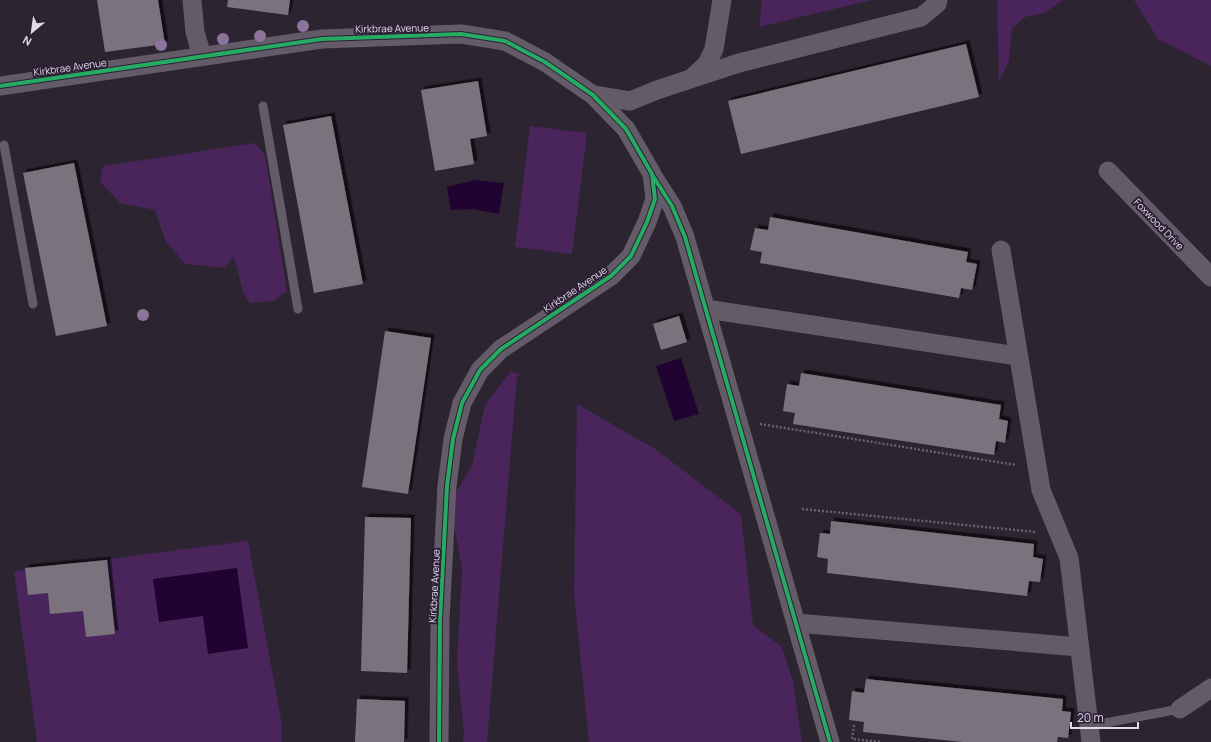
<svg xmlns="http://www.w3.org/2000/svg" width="1211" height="742" font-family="Manrope,sans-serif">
	<defs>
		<filter id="shadow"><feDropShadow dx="3.5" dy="-3.5" stdDeviation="0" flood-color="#0009"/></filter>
	</defs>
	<rect width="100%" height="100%" fill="#2c2431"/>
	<path fill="#49255c" d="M762,0h110l-113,27z
		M997,0h65l-17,13 -20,4 -13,11 -3,33 -10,20z
		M1134,0h77v66l-53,-27z
		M530,126l57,7 -15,121 -57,-7z
		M255,143l10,12 22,136 -13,10 -24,2 -7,-11 -9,-36 -9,12 -40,-4 -20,-24 -10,-30 -35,-7 -20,-21 3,-16z
		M511,371l9,4 -3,2 -30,365h-24l1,-8 -7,-70 5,-95 -12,-65 22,-39 13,-60z
		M577,404l78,45 86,65 12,111 29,22 11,35 9,60h-213l-15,-148z
		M248,541l33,178v23h-244l-23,-171z"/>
	<path fill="#210331" d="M475,180l29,3 -5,31 -26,-5 -22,1 -4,-23z
		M681,358l18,56 -25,7 -18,-55z
		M237,568l11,80 -40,6 -5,-38 -44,6 -6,-43z"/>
	<path fill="#7a737e" filter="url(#shadow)" d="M97,0h61l7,44 -60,8z
		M228,0h62l-2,15 -61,-8z
		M966,44l13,53 -238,57 -13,-53z
		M478,81l9,55 -17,3 4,25 -39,7 -14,-81z
		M331,116l32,168 -49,9 -31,-168z
		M74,163l33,163 -51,10 -33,-163z
		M770,217l198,35 -2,10 11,2 -5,26 -11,-2 -2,10 -199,-35 2,-11 -12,-2 5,-22 13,2z
		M679,316l8,26 -26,8 -8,-26z
		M385,331l46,7 -23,156 -46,-7z
		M801,373l200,32 -2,14 9,2 -3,22 -9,-2 -2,14 -201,-31 2,-11 -12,-2 4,-27 12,2z
		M365,517l46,1 -4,155 -46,-2z
		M831,521l203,23 -1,13 10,2 -3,23 -11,-1 -2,15 -200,-23 1,-14 -11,-2 3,-24 10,1z
		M107,560l8,74 -29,3 -3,-26 -33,3 -2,-21 -20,2 -3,-27z
		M866,679l197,20 -1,12 9,1 -3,26 -10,-1 -1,5h-94l-100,-10 1,-10 -15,-2 3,-29 12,2z
		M357,699l48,2 -1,41h-49z"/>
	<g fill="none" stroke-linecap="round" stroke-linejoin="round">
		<path stroke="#68626c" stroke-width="2.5" stroke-dasharray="2 2" stroke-linecap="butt" d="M760,424l256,41
			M802,509l234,23
			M854,725l-2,14 29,3"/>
		<path stroke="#635b67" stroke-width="9" d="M263,106l35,203
			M4,145l29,159
			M1089,726l91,-17"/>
		<path stroke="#635b67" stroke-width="19" d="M192,0l3,32 7,24
			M692,78l15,-14 7,-15 8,-49
			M0,86l322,-47 139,-5 44,7 40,21 48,33 33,34 26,45 3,25 -8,23 -16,34 -20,20 -110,73 -21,21 -18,33 -9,36 -6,47 -7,134 -1,122
			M593,95l37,6 27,-11 82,-27 182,-46 16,-13 1,-4
			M1108,171l103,106
			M654,178l18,28 13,31 145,505
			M1001,250l40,240 28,68 22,184
			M706,309l312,47
			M796,623l283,24
			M1180,709l31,-21"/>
		<defs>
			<path id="cycleway" d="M0,86l322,-47 139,-5 44,7 40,21 48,33 33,34 26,45 3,25 -8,23 -16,34 -20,20 -110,73 -21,21 -18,33 -9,36 -6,47 -7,134 -1,122
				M653,176l19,30 13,31 145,505"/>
		</defs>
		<use href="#cycleway" stroke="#2d1f36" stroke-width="6"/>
		<use href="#cycleway" stroke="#26ab63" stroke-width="4"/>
	</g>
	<g fill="#8c739b">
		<circle cx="303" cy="26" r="6"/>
		<circle cx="260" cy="36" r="6"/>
		<circle cx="223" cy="39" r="6"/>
		<circle cx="161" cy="45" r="6"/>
		<circle cx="143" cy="315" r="6"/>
	</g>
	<g text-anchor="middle" stroke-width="4" stroke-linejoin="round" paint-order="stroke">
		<g font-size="10" fill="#e3dae9" stroke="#2d1f36">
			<text transform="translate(392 28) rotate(-1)" y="4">Kirkbrae Avenue</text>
			<text transform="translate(70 67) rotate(-8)" y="4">Kirkbrae Avenue</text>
			<text transform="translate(1159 224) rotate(46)" y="4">Foxwood Drive</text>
			<text transform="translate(575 289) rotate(-34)" y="4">Kirkbrae Avenue</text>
			<text transform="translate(434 586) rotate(-87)" y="4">Kirkbrae Avenue</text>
		</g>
	</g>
	<g transform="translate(32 32) rotate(209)" stroke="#2d1f36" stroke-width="3" paint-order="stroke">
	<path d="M0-3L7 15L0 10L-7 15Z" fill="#e3dae9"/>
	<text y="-6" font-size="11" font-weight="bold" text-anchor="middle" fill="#e3dae9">N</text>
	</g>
	<path d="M1071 722v6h67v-6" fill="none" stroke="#e3dae9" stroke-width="2"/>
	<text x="1077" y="722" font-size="12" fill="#e3dae9" stroke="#2d1f36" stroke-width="3" paint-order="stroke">20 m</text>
</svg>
